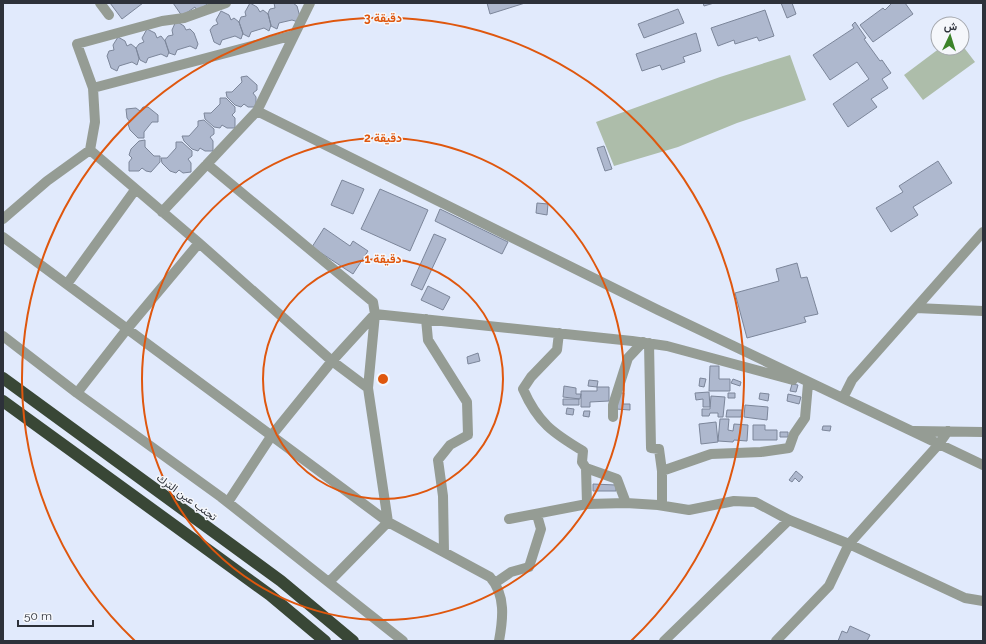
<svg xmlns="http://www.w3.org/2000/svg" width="986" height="644" font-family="Raleway,Vazirmatn,sans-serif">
	<rect width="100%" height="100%" fill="#e1eafc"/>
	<path fill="#adbdaa" d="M962,45l13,17 -52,38 -19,-25 36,-27h22z
		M790,55l16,45 -69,23 -59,24 -64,19 -18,-44 124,-45z"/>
	<path fill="#aeb8ce" stroke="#7c869a" d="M110,3h33l-21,16z
		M173,3h36l-12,8 -2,-4 -13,9z
		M250,3l7,4 3,5 3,-2 5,4 3,11 -2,6 -5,-3 -13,4 -2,5 -6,-3 -4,-12 2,-5 5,-1 -1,-4z
		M274,3h19l4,3 3,11 -2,5 -6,-2 -13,3 -2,6 -6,-3 -3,-13 2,-4 5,-1z
		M487,3h38l-35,11z
		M703,3h11l-10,3z
		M781,3h11l4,11 -9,4z
		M892,3h13l8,11 -40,28 -13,-17 23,-17 2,2z
		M678,9l6,14 -40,15 -6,-14z
		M765,10l9,26 -15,5 -2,-4 -22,7 -1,-4 -16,6 -7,-18z
		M221,11l8,4 2,5 3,-2 5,4 4,11 -2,6 -6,-3 -13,4 -2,5 -6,-3 -4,-12 3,-4 5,-2 -2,-4z
		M176,21l8,5 2,4 4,-1 4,4 4,11 -2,5 -6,-3 -13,4 -2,5 -6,-2 -4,-13 3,-4 5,-1 -1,-5z
		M855,22l11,16 -2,1 16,22 2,-1 9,13 -9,6 6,9 -17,11 6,8 -29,20 -15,-23 36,-25 -12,-17 -27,18 -17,-25 41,-27 -2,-3z
		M147,29l8,4 2,5 4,-2 4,5 4,11 -2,5 -6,-3 -13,4 -2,5 -6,-3 -4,-12 3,-4 5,-2 -2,-4z
		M696,33l5,18 -18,6 2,5 -23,8 -2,-5 -18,6 -6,-17z
		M118,37l7,4 2,5 4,-2 5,4 3,11 -2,6 -5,-3 -13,4 -2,5 -6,-3 -4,-12 2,-5 5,-1 -1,-5z
		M247,76l10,9v5l-4,3 3,4v10h-8l-4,-3 -3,3 -6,-2 -8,-8 -1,-5h6l10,-10 -1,-5z
		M220,98h6l9,9v5l-3,3 3,3v10h-8l-5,-3 -2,3 -6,-1 -9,-8 -1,-6h7l9,-9z
		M143,107h5l10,8v7h-6l-8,10v6h-6l-8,-8 -2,-6 2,-2 -3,-4 -1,-9 10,-1 4,3z
		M204,120l10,9v5l-4,3 3,4v10h-8l-5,-3 -2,3 -6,-2 -8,-8 -2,-5h7l9,-10v-5z
		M145,140v7l9,9h6v6l-9,10 -5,-1 -4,-3 -3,3h-10v-9l3,-4 -3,-3 2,-6 8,-8z
		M176,142h6l10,9v5l-4,3 3,4v9l-8,1 -4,-3 -3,3 -6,-2 -8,-8 -1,-5h6l9,-10z
		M604,146l8,23 -7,2 -8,-23z
		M938,161l14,22 -39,24 5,8 -27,17 -15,-24 27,-16 -4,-6z
		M342,180l22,9 -11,25 -22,-9z
		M380,189l48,21 -18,41 -49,-22z
		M537,203l11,1 -1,11 -11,-2z
		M440,209l68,33 -6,12 -67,-33z
		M324,228l26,18 3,-5 15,10 -15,23 -41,-27z
		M434,234l12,5 -24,51 -11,-5z
		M797,263l4,15 6,-1 11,37 -14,3 2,5 -59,16 -12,-45 44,-12 -3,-12z
		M428,286l22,11 -7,13 -22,-10z
		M478,353l2,8 -12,3 -1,-7z
		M710,366h9v13h11v12h-21z
		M700,378l6,1 -2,8 -5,-1z
		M733,379l8,3 -1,4 -9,-3z
		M589,380l9,1 -1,6 -9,-1z
		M792,384l6,1 -2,7 -6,-1z
		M564,386l12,2v6h5l-1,5 -17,-2z
		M597,387h12v14l-19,1v5h-9v-16h16z
		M709,392l1,15h-7v-8l-7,1 -1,-7z
		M617,393h7l-1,11h7v6l-14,-1z
		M728,393h7v5h-7z
		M760,393l9,1 -1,7 -9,-2z
		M788,394l13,3 -2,7 -12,-3z
		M711,396l14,1 -2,20h-5v-4h-8l-1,3h-7v-7h8z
		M563,399h16v6h-16z
		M745,405l23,2 -1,13 -23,-3z
		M567,408l7,1 -1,6 -7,-1z
		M727,410h15l-1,7h-15z
		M584,411h6l-1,6 -6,-1z
		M720,419h9l-1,11 5,1 1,-7 14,1 -1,16 -13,-1 -1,2 -15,-1z
		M716,422l2,20 -17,2 -2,-20z
		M753,425h12v5h12v10h-24z
		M823,426h8l-1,5 -8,-1z
		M780,432h8v5h-8z
		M796,471l7,6 -4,5 -4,-4 -3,4 -3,-2z
		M593,484l23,1v6h-23z
		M850,626l20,9 -3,6h-29l4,-10 5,2z"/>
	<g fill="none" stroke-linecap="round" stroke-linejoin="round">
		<path stroke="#959c94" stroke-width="10" d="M100,3l9,12
			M93,88l201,-53
			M257,111l401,199 325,155
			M90,150l109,93 133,118 36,27
			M207,164l166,138 2,12 -7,74 20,134 -59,60
			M162,212l95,-101 53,-108
			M3,219l44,-38 43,-31 5,-28 -2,-34 -16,-44 85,-23 22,-3 42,-15
			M3,237l385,285 102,55c16,18 13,42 9,64
			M67,284l68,-94
			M916,308l67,3
			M375,314l257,27 35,5 126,34
			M426,319l2,21 39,62 1,33 -18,10 -12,15 5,36 1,56
			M559,333l-2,17 -26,27 -8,12c15,34 30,44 60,62l-1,11 4,6 1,36
			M3,336l74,57 144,104 182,144
			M649,343l2,105 8,1 3,22
			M77,393l50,-64 72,-86
			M843,398l9,-18 131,-148
			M613,417v-12l15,-47 15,-16
			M914,431l69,1
			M586,468l31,11 9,24
			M228,502l44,-67 60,-74 43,-47
			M662,505v-34l49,-17 50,-2 28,-4 5,-14 11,-16 3,-34
			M509,519l78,-15 39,-1 32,2 31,5 45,-9 21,1 34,18 60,24 116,54 18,3
			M495,583l16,-11 18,-5 12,-38 -4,-14
			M664,641l125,-121
			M776,641l53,-55 20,-42 90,-100 9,-13"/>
		<path stroke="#394736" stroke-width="12" d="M3,378l278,203 72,60
			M3,401l267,194 55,46"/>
	</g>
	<g fill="none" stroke="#df570e" stroke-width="2">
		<circle cx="383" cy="379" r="120"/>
		<circle cx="383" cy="379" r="241"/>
		<path d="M135 641A361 361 0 1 1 631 641"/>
	</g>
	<g text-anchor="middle" stroke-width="3" stroke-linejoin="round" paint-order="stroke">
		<g font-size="11" fill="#2d313a" stroke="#f5f7fb">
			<text transform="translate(187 497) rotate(36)" y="4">تجنب عين الترك</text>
		</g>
	</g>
	<circle cx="383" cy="379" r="6" fill="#df570e" stroke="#f5f7fb" stroke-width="2"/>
	<g font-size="12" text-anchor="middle" font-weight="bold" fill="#df570e" stroke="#f5f7fb" stroke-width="3" stroke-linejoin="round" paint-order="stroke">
		<text x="383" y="22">3 دقيقة</text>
		<text x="383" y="142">2 دقيقة</text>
		<text x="383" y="263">1 دقيقة</text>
	</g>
	<rect width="986" height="644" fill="none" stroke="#2d313a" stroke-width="8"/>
	<g transform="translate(950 36) rotate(4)"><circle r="19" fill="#f5f7fb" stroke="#a5a8ae"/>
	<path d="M0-3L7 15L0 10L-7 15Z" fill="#3b8329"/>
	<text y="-6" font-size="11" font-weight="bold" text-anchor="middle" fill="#2d313a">ش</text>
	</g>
	<path d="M18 620v6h75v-6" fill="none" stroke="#2d313a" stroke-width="2"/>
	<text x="24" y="620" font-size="12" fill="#2d313a" stroke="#f5f7fb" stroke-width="3" paint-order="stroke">50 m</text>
</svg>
